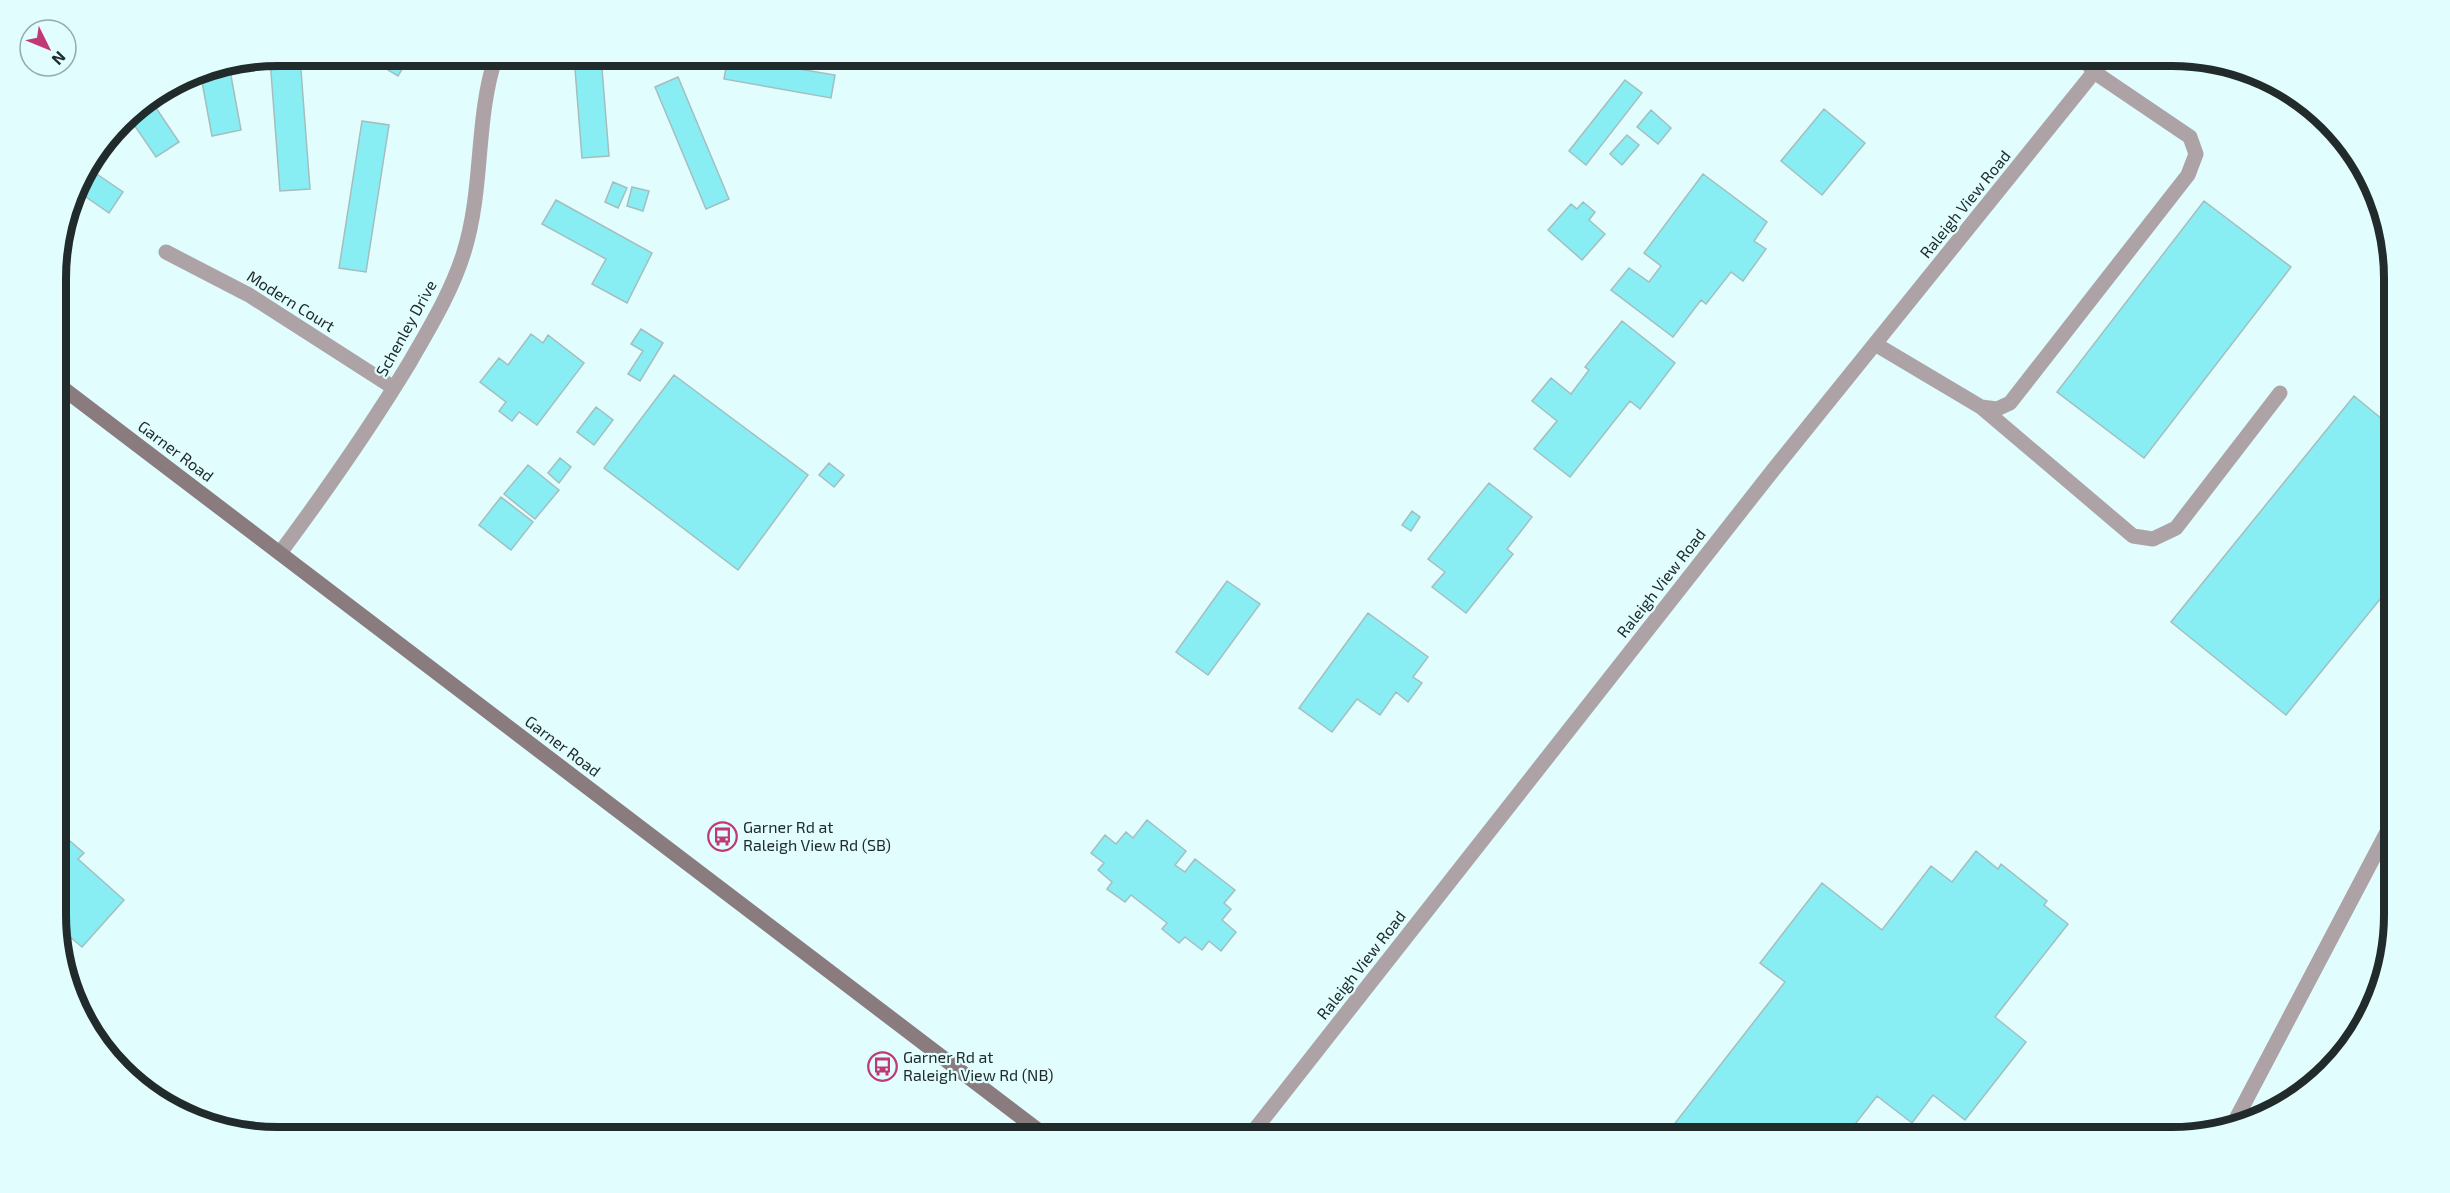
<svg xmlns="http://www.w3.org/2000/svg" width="2450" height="1193" font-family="'Exo 2',sans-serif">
	<rect width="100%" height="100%" fill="#e1fdfe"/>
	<path fill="#cdf2f4" d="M2375,998l-3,15 -33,48 -44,39 -12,6z"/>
	<path fill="#88eef4" stroke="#a4bebf" stroke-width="1.5" d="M365,56h45l-12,20z
		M574,56h27l8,100 -27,2z
		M300,57l10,132 -30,2 -10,-132z
		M728,57l107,18 -4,23 -107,-19z
		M229,65l12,65 -29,6 -12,-65z
		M678,77l51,122 -23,10 -51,-122z
		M1625,80l17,13 -56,72 -17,-14z
		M150,99l29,43 -23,15 -28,-41z
		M1824,109l41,34 -43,52 -41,-34z
		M1651,110l20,18 -13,16 -21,-17z
		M362,121l27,4 -23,147 -27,-4z
		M1627,135l12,10 -17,20 -12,-11z
		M88,168l35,24 -14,21 -33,-23 3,-11z
		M1703,174l64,48 -13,19 12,8 -23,32 -12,-9 -25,32 -5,-4 -28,37 -62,-47 18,-22 20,14 12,-16 -17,-13z
		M613,182l14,6 -9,20 -13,-6z
		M632,187l17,4 -6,20 -16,-5z
		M556,200l96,53 -25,50 -35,-19 14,-25 -64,-35z
		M2204,201l87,66 -147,191 -87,-66z
		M1583,202l12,10 -6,8 16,14 -23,26 -34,-30 23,-26 6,5z
		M1622,321l53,42 -35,46 -10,-8 -60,76 -36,-28 23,-28 -25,-20 19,-23 20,16 18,-24 -4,-3z
		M641,329l22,14 -23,38 -12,-7 15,-23 -12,-7z
		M531,334l12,9 5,-8 36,28 -47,62 -18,-13 -7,9 -13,-10 7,-9 -26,-20 19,-24 9,7z
		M674,375l134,100 -70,95 -134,-102z
		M2354,396l39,32 1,154 -108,133 -115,-93z
		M596,407l17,13 -19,25 -17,-13z
		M560,458l11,9 -12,16 -11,-10z
		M829,463l15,12 -10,12 -15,-12z
		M528,465l31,25 -24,29 -31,-25z
		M1489,483l43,34 -25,32 6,5 -47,59 -34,-26 13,-15 -17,-13z
		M501,497l32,25 -22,28 -32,-25z
		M1412,511l8,6 -9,14 -9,-6z
		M1227,581l33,23 -52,71 -32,-23z
		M1368,613l60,44 -15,20 9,6 -14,19 -12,-10 -16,23 -23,-16 -25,33 -33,-24z
		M1147,820l39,31 -11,14 10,7 10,-13 40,31 -11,13 7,6 -9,11 14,12 -15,19 -12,-10 -7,9 -17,-13 -6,6 -17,-14 5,-6 -36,-28 -6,7 -18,-13 5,-7 -14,-12 6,-7 -13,-10 14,-18 11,9 10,-12 7,6z
		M57,830l27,23 -6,6 46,41 -42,47 -25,-21z
		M1976,851l22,18 3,-5 46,37 -3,4 24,19 -73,93 31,25 -61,78 -32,-25 -21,28 -35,-27 -32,41h-159l-14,-10 113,-145 -25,-19 62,-80 60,47 49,-64 21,16z"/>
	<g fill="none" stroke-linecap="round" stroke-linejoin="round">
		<path stroke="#ada3a6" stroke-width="15" d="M1875,344l106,63 16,2 13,-6 178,-228 8,-21 -6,-17 -96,-65 -12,-16
			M1981,407l152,129 20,3 23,-11 104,-135
			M2233,1128l3,-9 151,-287 7,-8"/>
		<path stroke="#ada3a6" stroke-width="15" d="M166,252l83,43 145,93
			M280,553c46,-62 90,-125 130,-191 20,-35 42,-71 54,-110 20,-64 11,-134 32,-196
			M1249,1137l525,-668 333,-413"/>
		<path stroke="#8a7b7f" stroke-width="15" d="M56,383l991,754"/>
	</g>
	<defs>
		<symbol id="bus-ring" viewBox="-11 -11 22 22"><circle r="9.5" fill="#e1fdfe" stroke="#c03875" stroke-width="1.5"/><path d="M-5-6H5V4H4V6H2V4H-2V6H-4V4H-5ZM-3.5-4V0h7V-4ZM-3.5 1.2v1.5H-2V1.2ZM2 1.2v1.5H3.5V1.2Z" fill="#c03875"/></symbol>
	</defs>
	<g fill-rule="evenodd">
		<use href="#bus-ring" x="706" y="820" width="33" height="33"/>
		<use href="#bus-ring" x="866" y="1050" width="33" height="33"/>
	</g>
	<g text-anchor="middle" stroke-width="4.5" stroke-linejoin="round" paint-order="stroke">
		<g font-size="16" fill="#212b2c" stroke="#e1fdfe">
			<text transform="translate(1965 204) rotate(-51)" y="6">Raleigh View Road</text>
			<text transform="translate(291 301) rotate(32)" y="6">Modern Court</text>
			<text transform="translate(406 328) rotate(-61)" y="6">Schenley Drive</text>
			<text transform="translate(176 451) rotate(37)" y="6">Garner Road</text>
			<text transform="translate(1661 583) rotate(-52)" y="6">Raleigh View Road</text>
			<text transform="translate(563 746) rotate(37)" y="6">Garner Road</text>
			<text transform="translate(1361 965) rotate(-52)" y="6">Raleigh View Road</text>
		</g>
		<g font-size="16" fill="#212b2c" stroke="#e1fdfe" text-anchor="start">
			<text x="743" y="833">Garner Rd at<tspan x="743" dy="18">Raleigh View Rd (SB)</tspan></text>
			<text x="903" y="1063">Garner Rd at<tspan x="903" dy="18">Raleigh View Rd (NB)</tspan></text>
		</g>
	</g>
	<path d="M0 0H2450V1193H0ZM278 66H2172A212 212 0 0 1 2384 278V915A212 212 0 0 1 2172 1127H278A212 212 0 0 1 66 915V278A212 212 0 0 1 278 66Z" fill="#e1fdfe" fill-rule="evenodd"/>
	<path fill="none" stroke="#212b2c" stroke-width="8" d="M278 66H2172A212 212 0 0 1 2384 278V915A212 212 0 0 1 2172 1127H278A212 212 0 0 1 66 915V278A212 212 0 0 1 278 66Z"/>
	<g transform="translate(48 48) rotate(133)"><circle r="28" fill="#e1fdfe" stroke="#94a9aa" stroke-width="1.5"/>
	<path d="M0-4.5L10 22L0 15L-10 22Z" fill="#c03875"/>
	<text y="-9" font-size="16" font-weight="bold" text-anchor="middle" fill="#212b2c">N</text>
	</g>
</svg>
